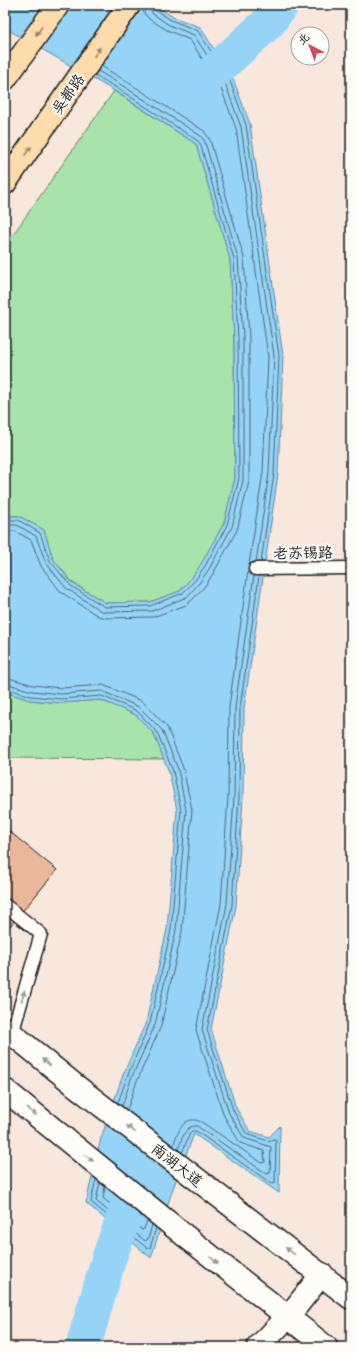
<svg xmlns="http://www.w3.org/2000/svg" width="356" height="1352" font-family="Sriracha,'LXGW WenKai TC',sans-serif">
	<rect width="100%" height="100%" fill="#f7e7dc"/>
	<filter id="ink" filterUnits="userSpaceOnUse"><feTurbulence type="fractalNoise" baseFrequency=".025" numOctaves="2"/><feDisplacementMap in="SourceGraphic" scale="8" xChannelSelector="R" yChannelSelector="G"/><feConvolveMatrix kernelMatrix="1 2 1 2 8 2 1 2 1" color-interpolation-filters="sRGB"/></filter>
	<g filter="url(#ink)">
		<path fill="#a7e3aa" stroke="#628063" d="M114,91l82,53 34,115 4,79 1,140 -11,45 -22,41 -9,12 -13,15 -30,11 -44,1 -33,-20 -20,-24 -9,-29 -25,-14h-14v-270z
			M5,692l25,8 31,3 40,-3 35,15 18,19 10,25 -159,-1z"/>
		<path fill="#95d4f7" stroke="#658a9f" d="M5,5h150l18,12 27,10 33,52 17,45 33,232 -5,118 -34,234 -1,89 -7,109 -25,123 25,79 14,23 19,6 11,-11 -1,67 -85,-59 -22,57 -21,67 -65,-55 15,-65 22,-63 23,-53 21,-93 10,-119 -8,-38 -15,-38 -18,-19 -35,-15 -40,3 -31,-3 -25,-8v-176h14l25,14 9,29 19,24 34,20 44,-1 30,-11 13,-15 8,-12 23,-41 11,-45 -1,-140 -4,-79 -34,-115 -78,-51 -113,-65z"/>
		<g fill="none" stroke-linecap="round" stroke-linejoin="round">
			<path stroke="#4c6674" stroke-width="1" d="M143,5l1,8 5,6 18,11 23,10 30,46 16,42 32,229 -5,115 -14,93
				M149,5l1,5 3,4 16,11 25,10 31,48 16,44 33,229 -5,117 -13,89
				M154,5l1,5 16,10 27,11 32,50 16,44 33,231 -5,118 -13,88
				M5,520h13l22,13 10,28 21,25 34,21 45,-1 33,-13 13,-14 9,-13 22,-41 12,-47 -1,-140 -4,-79 -34,-116 -2,-2 -78,-51 -25,-15
				M5,525h12l19,11 10,27 20,25 35,23 5,1 46,-1 35,-14 13,-15 9,-13 23,-42 11,-47v-142l-5,-80 -33,-116 -4,-6 -78,-50 -25,-15
				M5,531h10l16,9 10,26 20,26 37,24 8,2 47,-1 33,-12 5,-4 14,-15 9,-14 23,-42 12,-48v-144l-5,-80 -34,-118 -6,-9 -78,-50 -25,-15
				M5,677l28,8 28,3 42,-3 39,16 25,26 16,41 9,42 -10,121 -21,95 -24,55 -10,29
				M5,683l27,8 29,3 41,-3 37,16 23,23 16,39 8,41 -10,120 -21,95 -24,54 -9,27
				M5,688l26,8 30,3 41,-3 35,15 20,21 16,39 8,39 -10,120 -21,93 -23,54 -9,26
				M173,1146c5,-14 11,-34 30,-23l59,40 3,-1 -1,-11 -24,-8 -16,-27 -28,-86 25,-126 7,-107 1,-90 19,-136
				M178,1150c4,-10 6,-25 19,-24l70,48 3,-1 1,-26 -27,-9 -15,-25 -27,-83 25,-126 7,-107 1,-90 19,-131
				M182,1153l8,-20 2,-2h4l76,53 3,-1 1,-43 -2,-1 -6,2 -19,-6 -3,-2 -13,-23 -26,-80 25,-125 7,-108 1,-89 19,-132
				M96,1179l-5,23 57,47 2,-1 6,-20
				M100,1182l-4,19 49,40 3,-2 4,-14
				M105,1187l-2,11 39,32 2,-1 3,-8"/>
			<path stroke="#95d4f7" stroke-width="35" d="M195,89l74,-67 12,-17
				M83,1347l26,-89 26,-72"/>
		</g>
		<path fill="#eab79c" stroke="#1c1c1c" d="M5,828l52,42 -52,62z"/>
		<g fill="none" stroke-linecap="round" stroke-linejoin="round">
			<defs>
				<path id="service" d="M255,569l96,-1
					M5,905l36,29 -29,100"/>
				<path id="minor" d="M258,1347l30,-30 34,-43"/>
				<path id="secondary" d="M5,1028l71,58 275,212
					M5,1090l179,145 142,112"/>
				<path id="primary" d="M5,79l53,-74
					M5,183l124,-178"/>
			</defs>
			<use href="#service" stroke="#1c1c1c" stroke-width="15"/>
			<use href="#minor" stroke="#1c1c1c" stroke-width="25"/>
			<use href="#secondary" stroke="#1c1c1c" stroke-width="25"/>
			<use href="#primary" stroke="#1c1c1c" stroke-width="25"/>
			<use href="#service" stroke="#fdfcf7" stroke-width="12"/>
			<use href="#minor" stroke="#fdfcf7" stroke-width="22"/>
			<use href="#secondary" stroke="#fdfcf7" stroke-width="22"/>
			<use href="#primary" stroke="#fddcac" stroke-width="22"/>
		</g>
		<defs><path id="oneway-solid" d="M-6-.8H1V-3.2L6.5 0L1 3.2V.8H-6Z"/></defs>
		<g fill="#98866b">
			<use href="#oneway-solid" transform="translate(39 31) rotate(125)"/>
			<use href="#oneway-solid" transform="translate(97 52) rotate(-56)"/>
			<use href="#oneway-solid" transform="translate(28 151) rotate(-55)"/>
		</g>
		<g fill="#989794">
			<use href="#oneway-solid" transform="translate(23 996) rotate(-74)"/>
			<use href="#oneway-solid" transform="translate(46 1062) rotate(-141)"/>
			<use href="#oneway-solid" transform="translate(32 1112) rotate(39)"/>
			<use href="#oneway-solid" transform="translate(131 1129) rotate(-142)"/>
			<use href="#oneway-solid" transform="translate(89 1158) rotate(39)"/>
			<use href="#oneway-solid" transform="translate(290 1251) rotate(-143)"/>
			<use href="#oneway-solid" transform="translate(214 1260) rotate(38)"/>
		</g>
	</g>
	<g text-anchor="middle" stroke-width="4" stroke-linejoin="round" paint-order="stroke">
		<g font-size="15" fill="#1c1c1c" stroke="#fdfcf7">
			<text transform="translate(68 94) rotate(-55)" y="5">吴都路</text>
			<text transform="translate(303 553) rotate(-1)" y="5">老苏锡路</text>
			<text transform="translate(177 1165) rotate(38)" y="5">南湖大道</text>
		</g>
	</g>
	<rect width="356" height="1352" fill="none" stroke="#fdfcf7" stroke-width="20"/>
	<rect x="10" y="10" width="336" height="1332" fill="none" stroke="#1c1c1c" stroke-width="1.5" filter="url(#ink)"/>
	<g transform="translate(310 46) rotate(318)"><circle r="19" fill="#fdfcf7" stroke="#a3a29f"/>
	<path d="M0-3L7 15L0 10L-7 15Z" fill="#d1495b"/>
	<text y="-6" font-size="11" font-weight="bold" text-anchor="middle" fill="#1c1c1c">北</text>
	</g>
</svg>
